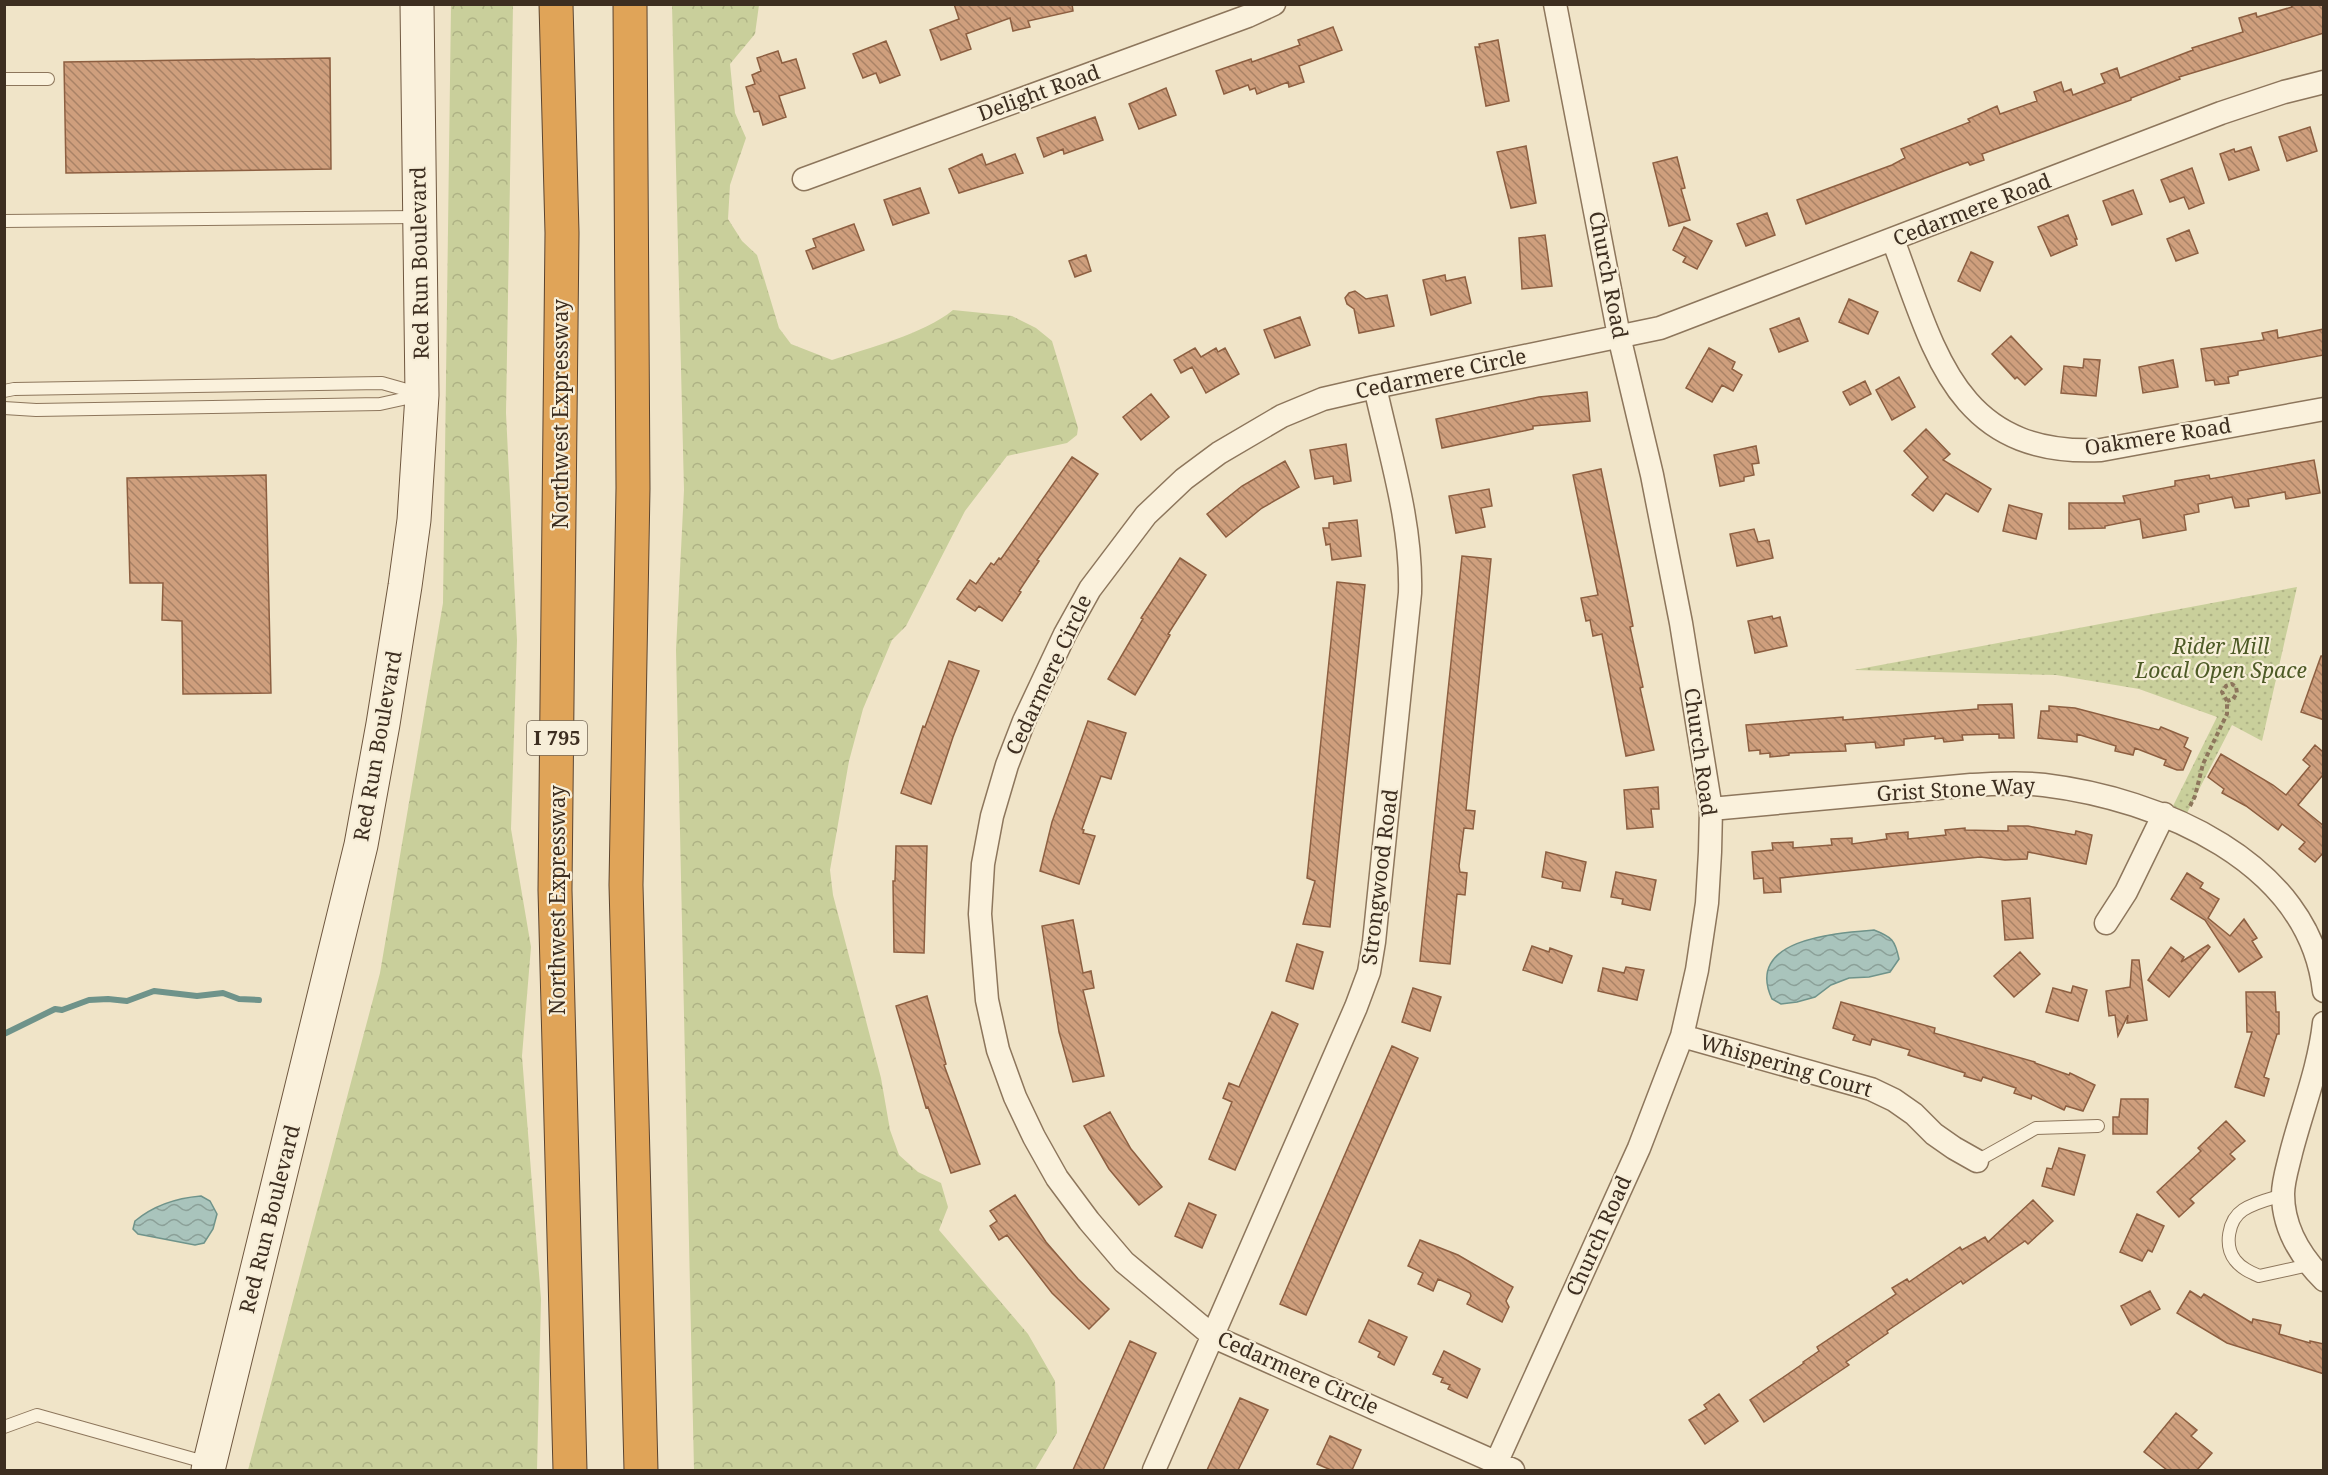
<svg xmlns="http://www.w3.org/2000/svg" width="2328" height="1475" font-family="'Noto Serif',serif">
	<defs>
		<pattern id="forest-crowns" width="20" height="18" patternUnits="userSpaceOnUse" patternTransform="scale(1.5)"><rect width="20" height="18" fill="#c9cf9b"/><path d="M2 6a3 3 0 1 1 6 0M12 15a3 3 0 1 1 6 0" fill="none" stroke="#aeb285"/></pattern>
		<pattern id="park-dots" width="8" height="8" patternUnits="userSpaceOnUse" patternTransform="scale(1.5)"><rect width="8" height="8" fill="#c9cf9b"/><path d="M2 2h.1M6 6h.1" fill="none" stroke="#aeb285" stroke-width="1.8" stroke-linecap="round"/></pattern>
		<pattern id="water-waves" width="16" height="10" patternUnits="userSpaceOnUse" patternTransform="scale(1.5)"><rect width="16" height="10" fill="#a9c4bc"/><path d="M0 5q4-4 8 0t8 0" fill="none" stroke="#8ba098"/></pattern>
		<pattern id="building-back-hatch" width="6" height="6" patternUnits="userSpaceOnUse" patternTransform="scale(1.5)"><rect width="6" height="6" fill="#cf9f7d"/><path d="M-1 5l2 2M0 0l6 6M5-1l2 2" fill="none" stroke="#a98266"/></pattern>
	</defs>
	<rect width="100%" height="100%" fill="#f0e4c8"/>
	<path fill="url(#forest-crowns)" d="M451,5h62l-7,408 11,227 -6,189 20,118 -9,109 19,243 -4,171h-289l132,-497 63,-370z
		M672,5h87l-4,29 -25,30 5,49 11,25 -16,47 -2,34 14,22 15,14 22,73 12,16 41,16c36,-12 92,-26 121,-50l59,6 24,12 16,13 26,87 -1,7 -10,8 -60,13 -42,55 -59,115 -14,14 -29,69 -14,52 -19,109 3,25 48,183 9,52 9,25 19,17 23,11 7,24 -9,23 89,104 27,47 2,52 -22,37h-341l-18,-820 8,-160z"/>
	<path fill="url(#park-dots)" d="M2297,587l-35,154 -30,-16 -45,88 -14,-7 44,-89 -78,-28 -83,-14 -202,-5z"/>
	<path fill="url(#water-waves)" stroke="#6f938a" stroke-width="1.5" d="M1874,930c18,7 21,10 25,29l-9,13 -21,5 -20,1 -18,7 -16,12 -18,5 -16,2 -9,-5c-28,-60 64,-66 102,-69z
		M201,1196l9,5 7,13 -4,15 -9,14 -9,2 -57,-11 -5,-5 2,-8c18,-15 42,-23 66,-25z"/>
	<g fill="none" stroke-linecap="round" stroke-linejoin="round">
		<path stroke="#6f938a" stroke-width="6" d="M4,1034l51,-25 7,1 27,-10 19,-1 19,2 27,-10 43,5 26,-3 16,6 20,1"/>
	</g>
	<path fill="url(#building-back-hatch)" stroke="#8d5f41" stroke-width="1.5" d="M954,4h118l1,7 -45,10 2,6 -17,4 -3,-13 -44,16 5,15 -30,11 -11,-30 29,-11z
		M2291,4h33v29l-145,44 1,2 -49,19v2l-149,54 2,6 -14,5 -2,-3 -27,10 -135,52 -9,-24 95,-35 13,-7 -4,-9 69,-27 -2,-3 29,-13 3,8 37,-13 -3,-9 27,-10 3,10 7,-3 2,6 32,-12 -4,-9 16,-6 3,10 73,-28 -1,-2 51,-16 -4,-14 17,-5 1,4 35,-10z
		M1333,27l9,23 -43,16 5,16 -15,5 -1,-5 -31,12 -2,-6 -5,2 -2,-5 -24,9 -8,-23 35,-12 1,3 48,-17 -2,-5z
		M1498,40l11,61 -23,5 -11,-59h5l-1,-3z
		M886,41l14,34 -20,8 -4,-10 -13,5 -10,-24z
		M778,51l4,12 14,-4 9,29 -26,8 7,21 -23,8 -4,-14 -5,1 -8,-25 9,-3 -3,-9 9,-4 -4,-13z
		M330,58l1,111 -265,4 -2,-111z
		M1166,88l10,27 -37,14 -10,-25z
		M1095,117l8,23 -39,14 -1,-5 -19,8 -7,-19z
		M2310,127l7,24 -30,10 -8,-24z
		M1526,146l10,57 -25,5 -14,-56z
		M2251,147l8,23 -30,10 -9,-26 14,-5 1,3z
		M982,154l4,11 29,-11 8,19 -64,20 -10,-24z
		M1677,157l8,31 -4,1 9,31 -21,6 -16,-63z
		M2192,168l12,35 -15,6 -5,-12 -14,5 -9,-22z
		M920,188l9,25 -36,12 -9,-25z
		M2133,190l9,24 -30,11 -9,-24z
		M1767,213l8,22 -29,11 -9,-22z
		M2068,215l9,24h-2l2,6 -26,11 -13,-29z
		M854,224l10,26 -51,19 -7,-18 10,-4 -3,-8z
		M1684,227l28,14 -15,28 -14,-7 3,-5 -13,-7z
		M2189,230l9,23 -22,8 -9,-22z
		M1545,235l7,51 -30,3 -3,-51z
		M1971,252l22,10 -13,29 -22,-10z
		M1086,255l5,16 -16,6 -6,-16z
		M1445,275l1,6 19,-4 6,26 -40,12 -8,-35z
		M1355,291l11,8 21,-4 7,31 -35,7 -5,-24 -7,-5 -2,-6 4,-5z
		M1849,299l29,13 -10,22 -29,-12z
		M1300,317l10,28 -35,13 -11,-28z
		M1799,318l9,23 -29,11 -9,-23z
		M2324,329v26l-86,16v4l-10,2 1,6 -14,2 -1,-5 -8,1 -5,-32 63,-9 -2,-7 15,-3 1,8z
		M2011,336l31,33 -17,16 -8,-8 -2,2 -23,-25z
		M1195,348l6,9 15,-9 2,4 7,-4 14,26 -33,19 -14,-26 -11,6 -7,-13z
		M1709,348l26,14 -3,7 10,6 -9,16 -11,-6 -10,17 -26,-14z
		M2084,359l16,1 -4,36 -35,-3 3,-27 19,2z
		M2173,360l5,27 -35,6 -4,-26z
		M1899,377l16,30 -23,13 -16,-30z
		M1865,381l6,13 -21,11 -7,-13z
		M1587,392l3,29 -57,5v3l-91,19 -6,-29 103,-22z
		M1151,394l18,23 -28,23 -18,-23z
		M1926,429l24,25 -7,6 48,29 -13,23 -32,-19 -13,18 -21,-16 16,-18 -24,-26z
		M1346,444l5,37 -17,3 -1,-8 -18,3 -5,-29z
		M1756,446l3,17 -7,1 2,11 -10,2v4l-24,5 -6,-31z
		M1072,457l26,17 -61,86 2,1 -20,30 2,1 -19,29 -23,-15 -4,5 -18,-12 13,-19 6,4 15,-21 3,2 5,-7 2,1z
		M2314,460l6,33 -34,6 -1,-7 -37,7 1,7 -14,2 -3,-11 -34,7 1,8 -15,3 2,15 -43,8 -3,-19 -35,7v2l-36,1v-26h56l-2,-7 52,-10v-5l34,-6 1,4z
		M1285,461l14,26 -37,21 -36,29 -19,-23 35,-28z
		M1601,469l20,96 12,61 -3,1 13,60 -3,1 14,62 -28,6 -24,-122 -9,2 -3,-16 -4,1 -5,-23 17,-3 -25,-120z
		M266,475l5,218 -88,1 -1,-73 -20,-1 1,-37h-33l-3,-105z
		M1489,489l3,17 -11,2 4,19 -29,6 -7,-37z
		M2009,505l33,9 -6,25 -33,-8z
		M1357,520l4,36 -29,4 -2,-16 -4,1 -3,-17h6v-5z
		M1754,529l4,13 11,-2 4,18 -36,8 -7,-32z
		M1462,556l29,3 -25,251 9,1 -2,18 -9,-1 -5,38 1,6 7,1 -2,22 -8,-1 -7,70 -30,-3z
		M1180,558l26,17 -38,59 2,1 -35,60 -27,-16 35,-60 -2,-1z
		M1337,582l28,3 -35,342 -27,-3 12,-43 -8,-3z
		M1772,616l1,3 7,-2 7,29 -32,7 -7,-32z
		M2321,656h3v64l-23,-8z
		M949,661l30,10 -26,66 -22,67 -30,-11 22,-67 2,1z
		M2012,704l2,34h-15v-4l-37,1 1,5 -19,2 -1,-4 -8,1v-3l-31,3v6l-28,3 -1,-6 -30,2 1,7 -57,2v2l-19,2v-4l-10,1v-4l-11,1 -3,-26 97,-8v3l135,-11v-4z
		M2049,706l26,2 84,22 2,-3 27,11 -4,9 7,4 -8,19h-6l-13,-5 2,-5 -31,-12 -2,7 -18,-4 1,-5 -39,-12v8l-39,-4 3,-27h8z
		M1088,721l38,12 -15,46 -10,-3 -19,53 2,1 -1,3 12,3 -16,48 -39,-13 12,-49z
		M2315,745l7,6 2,-2v29l-2,-2 -24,29 26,21v26l-9,10 -16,-13 6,-7 -23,-18 -4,6 -32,-24 -24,-13 2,-4 -16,-12 13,-23 52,31 13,10 24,-29 -7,-6z
		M1658,787l1,22h-8l2,18 -26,2 -3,-39z
		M2008,826h20l47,9 1,-4 16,4 -6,29 -58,-12 -1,7 -22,1 -25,-3 -200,21 1,14 -17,1 -1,-15 -9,1 -2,-27 21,-2 -1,-7 21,-1v6l39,-3 -1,-6 21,-1v6l35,-5 -1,-5 22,-2v7l38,-4 -1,-5 20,-2v2l43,1z
		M896,846h31l-3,107 -30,-1 -1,-71h2z
		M1546,852l40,10 -6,29 -18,-3 1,-6 -21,-5z
		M1616,872l40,8 -6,30 -28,-6 1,-5 -12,-2z
		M2187,873l16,10 -3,5 19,11 -11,19 22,18 14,-17 13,19 -5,3 10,16 -23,15 -34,-52 -34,-21z
		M2030,898l3,40 -28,2 -3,-39z
		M1073,920l10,53 8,-2 3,17 -11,2 21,86 -31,6 -14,-50 -17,-106z
		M1297,944l26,8 -10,37 -27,-8z
		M2208,945l2,2 -41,50 -21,-17 23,-33 13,10 -3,5z
		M1532,946l17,6 1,-4 22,8 -10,27 -39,-13z
		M2020,952l20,22 -26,23 -20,-21z
		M2132,960h7l8,60 -20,3 1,-8 -10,21 -3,-21 -6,1 -3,-25 24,-4z
		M1626,967l18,3 -7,30 -39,-9 5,-23 21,5z
		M2073,986l14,4 -9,31 -32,-9 7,-24 18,5z
		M1413,988l28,9 -11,34 -28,-9z
		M2246,992h29l1,20h3v22h-2l-13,43 5,2 -5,17 -29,-9 17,-55h-5z
		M927,996l19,68 -2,1 36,99 -29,9 -23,-66 -2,1 -30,-102z
		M1841,1002l94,26 -1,5 101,29v1l34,12 1,-2 25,12 -12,26 -17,-5 -2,4 -32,-15 -1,4 -17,-6 2,-5 -33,-11 -2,4 -17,-5 1,-3 -57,-18 2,-5 -38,-11 -2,6 -17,-5 2,-5 -22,-7z
		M1272,1012l26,12 -63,146 -26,-11 23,-57 -9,-4 6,-15 10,4z
		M1392,1046l26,12 -112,257 -26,-11z
		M2121,1099h27l-1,35h-34v-17h6z
		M1110,1112l21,37 31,38 -23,18 -30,-36 -25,-43z
		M2226,1121l19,20 -15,13 5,5 -45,40 4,4 -15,14 -22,-25 44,-41 -3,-3z
		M2059,1148l26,7 -11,40 -32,-9 5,-18 5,1z
		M1015,1195l31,47 32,37 31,30 -20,20 -37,-36 -45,-58 -8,5 -9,-14 7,-5 -7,-10z
		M2033,1200l20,21 -25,23 -3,-3 -62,43 -2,-3 -74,50 1,2 -42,29 3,3 -85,57 -14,-22 54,-37 -1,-1 16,-11 -2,-4 79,-53 -4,-6 15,-9 2,3 51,-35 2,3 23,-13 3,5z
		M1189,1203l27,12 -14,33 -27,-12z
		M2137,1214l27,12 -12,26 -4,-2 -6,11 -22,-9z
		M1420,1240l38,15 55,32 -7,14 3,6 -7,15 -35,-18 4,-8 -1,-3 -32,-14 -5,12 -15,-7 5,-11 -15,-7z
		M2150,1291l10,18 -29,16 -10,-19z
		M2190,1291l11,7 3,-4 48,29 1,-4 28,6 -2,9 31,9v-2l14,3v30l-97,-31 -50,-30z
		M1369,1320l38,17 -13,28 -16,-8 2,-5 -21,-10z
		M1130,1341l26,12 -41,91 -12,26h-30z
		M1444,1351l36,18 -13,29 -19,-9 2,-4 -9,-3 2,-4 -10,-4z
		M1719,1394l19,27 -33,23 -16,-24 18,-11 -3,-4z
		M1240,1398l28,12 -30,60h-31z
		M2176,1413l21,17 -6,6 21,17 -15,17h-30l-23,-18z
		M1330,1436l31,14 -9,20h-21l-14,-6z"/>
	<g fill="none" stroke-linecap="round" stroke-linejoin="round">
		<defs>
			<path id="lane" d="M4,79h44
				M4,221l413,-4
				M4,391l10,-2 368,-6 39,11
				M4,408l32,2 344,-6 41,-9
				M1977,1161l59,-33 62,-2
				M2283,1195c-13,4 -28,7 -40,15 -15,10 -19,36 -8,50 6,8 15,12 24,16l50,-11
				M4,1427l33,-12 171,48"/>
			<path id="street" d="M804,179l444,-163 26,-12
				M1893,240c42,111 62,217 208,210l223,-41
				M1711,809l260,-24c24,-1 49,-3 73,0 115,14 265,76 280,206
				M2106,923l20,-31 38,-78
				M2324,1023c-5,45 -22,87 -33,130 -3,13 -8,28 -8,41 0,34 18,63 41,86
				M1682,1036l189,53 23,11 20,14 20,20 20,14 23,13
				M1154,1470l202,-463 13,-35 5,-30 36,-349c2,-70 -20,-138 -35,-206
				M1493,1470l146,-322 43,-112 15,-66 10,-67 3,-51 1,-43 -30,-186 -29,-148 -33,-139 -64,-332
				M1513,1470l-299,-133 -90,-75 -35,-41 -32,-43 -23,-41 -19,-40 -17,-47 -11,-50 -7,-86 3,-50 9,-48 15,-51 17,-44 41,-87 25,-45 56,-74 38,-36 35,-26 63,-37 41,-17 52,-12 285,-59 561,-215 63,-21 40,-10"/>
			<path id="secondary" d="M208,1470l153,-625 22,-121 22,-138 9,-66 8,-125 -5,-391"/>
			<path id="highway" d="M556,4l6,229 -7,657 15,580
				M630,4l3,484 -7,397 15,585"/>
		</defs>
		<use href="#lane" stroke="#8d765c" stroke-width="14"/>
		<use href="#street" stroke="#8d765c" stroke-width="25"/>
		<use href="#secondary" stroke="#6f573f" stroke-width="35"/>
		<use href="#highway" stroke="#5b4430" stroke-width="35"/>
		<path stroke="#8d765c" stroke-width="4" stroke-dasharray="4.5 3" stroke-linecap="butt" d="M2190,806l5,-10 8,-32 24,-50v-13l-5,-9 4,-6 6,-2 4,3 1,6 -4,6 -6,2"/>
		<use href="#lane" stroke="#faf1dc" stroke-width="12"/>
		<use href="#street" stroke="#faf1dc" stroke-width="22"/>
		<use href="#secondary" stroke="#faf1dc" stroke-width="33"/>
		<use href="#highway" stroke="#e0a458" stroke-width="33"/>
	</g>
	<g text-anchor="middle" stroke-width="4.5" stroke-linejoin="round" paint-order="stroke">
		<rect fill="#f7eed8" stroke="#756857" stroke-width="1.5" x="527" y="721" width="60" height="34" rx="4.5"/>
		<g font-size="20" font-weight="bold" fill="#3d2e20">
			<text x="557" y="745">I 795</text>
		</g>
		<g font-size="21" fill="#3d2e20" stroke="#f7eed8">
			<text transform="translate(1039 93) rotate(-20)" y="7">Delight Road</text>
			<text transform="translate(1972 210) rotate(-21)" y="7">Cedarmere Road</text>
			<text transform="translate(420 263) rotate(-91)" y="7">Red Run Boulevard</text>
			<text transform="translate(1608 275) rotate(79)" y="7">Church Road</text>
			<text transform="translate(1441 374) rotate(-12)" y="7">Cedarmere Circle</text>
			<text transform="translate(561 414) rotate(-90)" y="7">Northwest Expressway</text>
			<text transform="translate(2158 437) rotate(-9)" y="7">Oakmere Road</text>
			<text transform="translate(1049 675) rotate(-65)" y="7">Cedarmere Circle</text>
			<text transform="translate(378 746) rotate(-80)" y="7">Red Run Boulevard</text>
			<text transform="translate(1700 752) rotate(82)" y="7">Church Road</text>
			<text transform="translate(1956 790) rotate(-3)" y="7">Grist Stone Way</text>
			<text transform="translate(1380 877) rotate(-83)" y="7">Strongwood Road</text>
			<text transform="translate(558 900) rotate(-90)" y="7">Northwest Expressway</text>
			<text transform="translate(1786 1066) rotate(16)" y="7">Whispering Court</text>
			<text transform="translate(270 1219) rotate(-76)" y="7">Red Run Boulevard</text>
			<text transform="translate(1599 1236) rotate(-66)" y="7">Church Road</text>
			<text transform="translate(1298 1373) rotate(24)" y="7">Cedarmere Circle</text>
		</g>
		<g font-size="21" font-style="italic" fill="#4d5a26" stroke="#f7eed8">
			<text x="2221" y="654">Rider Mill<tspan x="2221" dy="24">Local Open Space</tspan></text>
		</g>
	</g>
	<rect width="2328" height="1475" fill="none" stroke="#3d2e20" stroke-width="12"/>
</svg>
